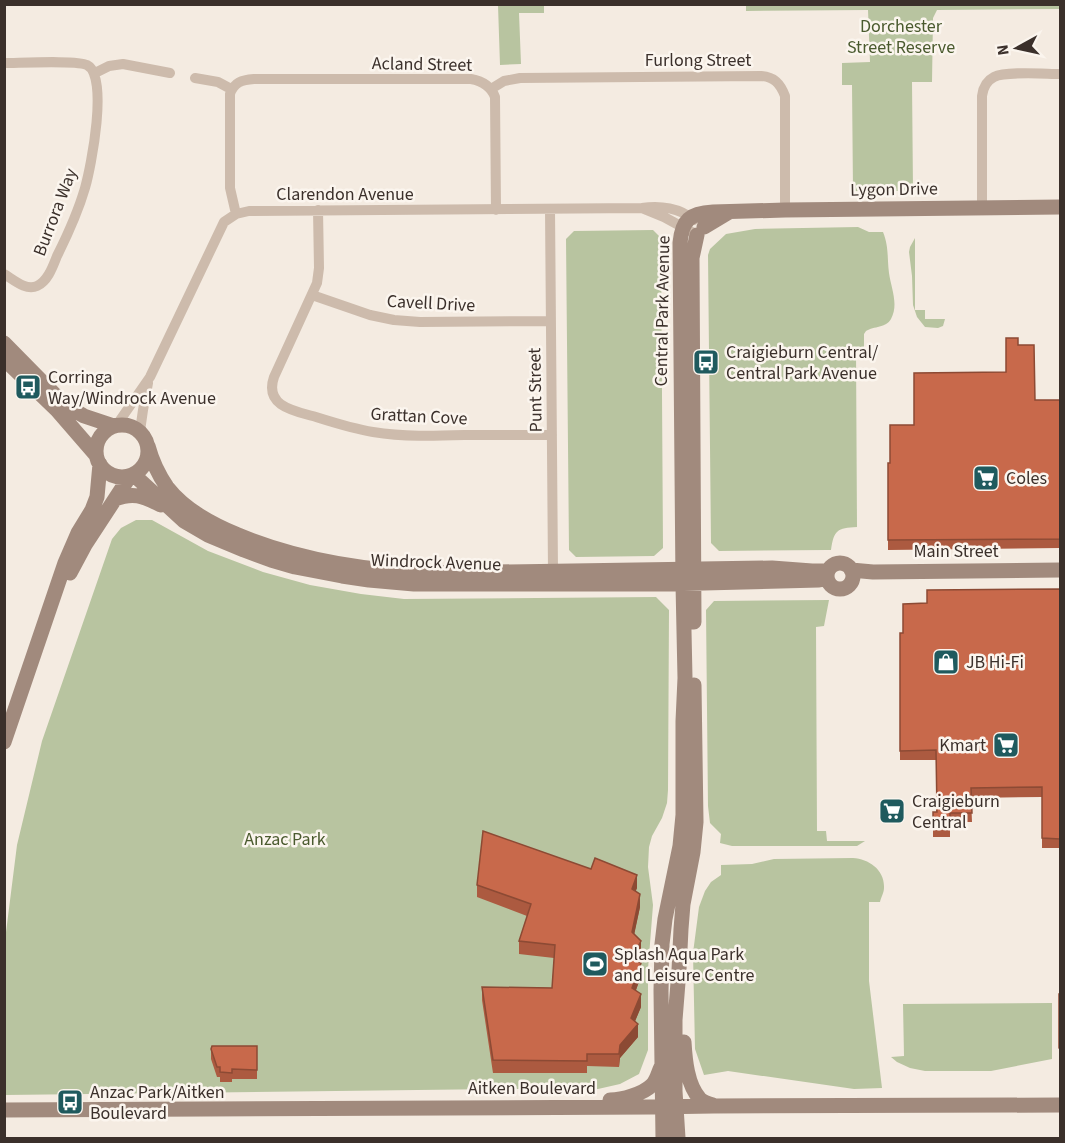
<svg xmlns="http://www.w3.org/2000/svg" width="1065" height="1143" font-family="'Source Sans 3',sans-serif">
	<rect width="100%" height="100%" fill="#f4ebe1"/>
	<path fill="#b8c4a0" d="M498,5h46v8h-25l2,51 -21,1z
		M746,5l314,-1v5l-123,1 -4,8 -1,64h-20l1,109h-60l-1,-106h-10v-22l28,-1 -2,-52 -122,1z
		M858,227l11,5h14c6,15 4,25 6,41 2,15 10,31 2,46 -5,9 -17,7 -25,12l-2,3v15l-8,1 1,177c-20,1 -23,3 -26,23h-3l-109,1 -8,-8 -3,-288 2,-6 16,-15 29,-5z
		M653,230l8,8 2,310 -9,8 -78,1 -7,-7 -3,-311 8,-8z
		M915,238v72h10v9h20l-2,7 -5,2 -13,-1 -8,-10 -4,-12 -1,-29 -3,-24 1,-5z
		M136,520h16l56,31 55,21 47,13 51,9 43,5 252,-2 13,13 -1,180 -1,13 -5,15 -10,18 -3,11 -1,20 5,38 -5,64v81l-9,24 -19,10 -22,5h-99l-494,6 -1,-147 13,-103 25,-104 70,-202 9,-11z
		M829,600l-5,26 -8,1 1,204h9l1,10h38l-8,5h-125l-12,-3 1,-9 -11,-11 -2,-17 -2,-196 8,-9z
		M853,858c16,1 32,12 31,30 0,5 -3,9 -4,14h-11v79l13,107 -28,1 -126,-18 -24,4 -9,-26 -2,-96 6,-46 6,-16 6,-9 10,-7v-10l31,-1 22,-5z
		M1052,1003v56l-61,12h-66l-15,-3 -13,-6 -6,-5 13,-1 -1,-52z"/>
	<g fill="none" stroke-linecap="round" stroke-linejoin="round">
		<path stroke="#cdbbac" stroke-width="10" d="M4,63c15,0 73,-3 83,2 22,11 4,102 -2,123 -7,24 -17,46 -28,68 -4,10 -9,25 -20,30 -11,5 -23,-6 -33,-12
			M95,73l14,-7 14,-2 47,9
			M195,78l23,4 13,7
			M491,89l13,-8 16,-3 241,-2c13,1 19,7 24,20v114
			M982,207v-111c1,-8 4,-15 12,-19 12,-6 51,-3 66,-3
			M642,208l22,9 33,18 4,-5
			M550,209l3,362
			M318,210l1,58 -2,15 -43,94c-10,29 20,34 42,40 19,6 38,12 57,15 31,5 61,4 92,3 29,0 58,0 87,0
			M236,214l-6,-26v-94c4,-12 12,-14 24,-15h217c11,2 20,7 24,18l1,113
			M312,295l58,20 24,5 26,2 131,-1
			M116,426l34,-49 74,-155 12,-8 13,-3 393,-3c18,-3 38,0 52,12
			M140,431l3,-21 5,-27"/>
		<path stroke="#a18a7d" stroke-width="15" d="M704,227l25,-15
			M4,343l61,62 19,11 30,10
			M4,359l53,51 39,45
			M96 451a26 26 0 1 1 52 0a26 26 0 1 1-52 0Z
			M148,446c4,15 10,28 19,41 18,23 45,37 71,48 63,26 128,36 196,38l338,-5 40,3h16
			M134,475l50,46 24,14 36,15 27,10 24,7 47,9 27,4 45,4h250l155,-4
			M115,499c19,-7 27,-3 46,6
			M827 576a13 13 0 1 1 26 0a13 13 0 1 1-26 0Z
			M851,570l22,2 187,-2
			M70,573l15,-28 45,-69
			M694,622l-2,-364 5,-23
			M4,742l61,-179 13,-30 14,-23 5,-13 3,-33
			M684,1042c1,17 3,43 16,57 3,3 9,5 13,6
			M610,1100c12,0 33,-6 42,-15 5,-5 6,-12 9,-18
			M4,1110l648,-3 62,-1 346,-1
			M663,1138l-2,-147 1,-47 3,-25 15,-73 3,-31v-94l2,-43 -2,-94 -3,-341c2,-23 10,-30 33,-31l72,-2 275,-3
			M678,1138l-3,-47v-71l4,-50 2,-41 2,-25 10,-52 3,-30 -2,-137"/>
	</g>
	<path fill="#ac5a40" d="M1018,345l17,55h25v148l-172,2v-87h2l116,-91z
		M1060,589v259h-18v-51l-71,1 1,24h-22v15h-17v-25h3v-52h-36v-127h3l24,-30z
		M477,885l160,3 -2,3 5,16 -6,27 7,20 -4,7 4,15 -5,14 5,17 -6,14 3,16 -18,21 -1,9 -32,-1v7h-94l-11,-73v-13l70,1 2,-30 -35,-4v-13l8,-25 -50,-19z
		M1059,994h1v65l-1,-1z
		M257,1046v33h-25v3h-12v-5h-3l-6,-18v-10z"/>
	<path fill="#8c4a34" d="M637,875v13l-5,13v-12z
		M640,894v13l-8,38v-13z
		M641,941v13l-9,16v-12z
		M641,963v13l-9,25v-13z
		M641,994v13l-10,24v-13z
		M638,1024v13l-18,21 -1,9 1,-22z"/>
	<path fill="#c8694b" stroke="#8c4a34" stroke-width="1.5" d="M1006,338h12v7h16l1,55h25v139l-172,1v-77h2v-38h24v-52l92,-1z
		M1060,589v250l-18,-1v-51l-71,1 1,25h-22v14h-17v-15h4l-1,-62 -36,1v-118h3v-29l24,-1v-13z
		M483,831l108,38 4,-11 42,17 -5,14 8,5 -8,38 9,9 -9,17 9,5 -9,25 9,6 -10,24 7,6 -18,21 -1,9h-32v7l-94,-1 -11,-73 70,1 3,-43 -36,-4 12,-37 -54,-19z
		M1059,994h1v55l-1,-1z
		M212,1046h45v24l-25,-1v4l-12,-1v-5h-3l-6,-18z"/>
	<defs>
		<symbol id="bus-square" viewBox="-11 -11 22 22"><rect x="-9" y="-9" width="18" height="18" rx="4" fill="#1f5a5e" stroke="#fbf5ee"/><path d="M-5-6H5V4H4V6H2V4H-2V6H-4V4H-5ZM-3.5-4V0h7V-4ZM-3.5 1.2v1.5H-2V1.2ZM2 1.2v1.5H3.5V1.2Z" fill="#fff"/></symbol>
		<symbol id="supermarket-square" viewBox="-11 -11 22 22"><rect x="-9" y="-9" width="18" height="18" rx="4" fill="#1f5a5e" stroke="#fbf5ee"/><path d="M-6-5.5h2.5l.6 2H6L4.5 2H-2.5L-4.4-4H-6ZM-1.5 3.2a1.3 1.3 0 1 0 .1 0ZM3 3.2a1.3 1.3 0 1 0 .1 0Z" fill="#fff"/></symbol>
		<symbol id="shop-square" viewBox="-11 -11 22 22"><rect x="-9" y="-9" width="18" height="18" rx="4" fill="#1f5a5e" stroke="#fbf5ee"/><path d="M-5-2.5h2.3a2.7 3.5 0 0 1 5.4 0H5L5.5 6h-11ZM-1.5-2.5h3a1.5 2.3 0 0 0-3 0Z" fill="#fff"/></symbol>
		<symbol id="stadium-square" viewBox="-11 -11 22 22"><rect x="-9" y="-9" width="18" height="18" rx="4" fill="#1f5a5e" stroke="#fbf5ee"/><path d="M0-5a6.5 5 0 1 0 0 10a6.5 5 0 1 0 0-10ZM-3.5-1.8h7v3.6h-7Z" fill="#fff"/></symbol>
	</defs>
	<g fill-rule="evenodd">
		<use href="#bus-square" x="691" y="347" width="30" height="30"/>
		<use href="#bus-square" x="13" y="372" width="30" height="30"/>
		<use href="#supermarket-square" x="971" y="463" width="30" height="30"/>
		<use href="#shop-square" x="931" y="647" width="30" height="30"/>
		<use href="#supermarket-square" x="991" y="730" width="30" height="30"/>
		<use href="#supermarket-square" x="877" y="796" width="30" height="30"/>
		<use href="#stadium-square" x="580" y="949" width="30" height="30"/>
		<use href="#bus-square" x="55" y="1087" width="30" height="30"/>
	</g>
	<g text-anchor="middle" stroke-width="5" stroke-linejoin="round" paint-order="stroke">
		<g font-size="18" fill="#4a5a2e" stroke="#fbf5ee">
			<text x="901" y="32">Dorchester<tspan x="901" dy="21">Street Reserve</tspan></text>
			<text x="285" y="845">Anzac Park</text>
		</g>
		<g font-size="18" fill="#3b302b" stroke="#fbf5ee">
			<text x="698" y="66">Furlong Street</text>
			<text transform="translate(422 64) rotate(1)" y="6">Acland Street</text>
			<text transform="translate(894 189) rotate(-1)" y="6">Lygon Drive</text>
			<text x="345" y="200">Clarendon Avenue</text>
			<text transform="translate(55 212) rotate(-69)" y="6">Burrora Way</text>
			<text transform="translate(431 303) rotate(3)" y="6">Cavell Drive</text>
			<text transform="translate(662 311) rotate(-89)" y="6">Central Park Avenue</text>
			<text transform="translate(535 390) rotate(-91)" y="6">Punt Street</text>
			<text transform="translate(419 416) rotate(3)" y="6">Grattan Cove</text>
			<text x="956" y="557">Main Street</text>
			<text transform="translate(436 562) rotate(2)" y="6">Windrock Avenue</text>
			<text x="532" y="1094">Aitken Boulevard</text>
		</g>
		<g font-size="18" fill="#3b302b" stroke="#fbf5ee" text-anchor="start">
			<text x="726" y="358">Craigieburn Central/<tspan x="726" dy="21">Central Park Avenue</tspan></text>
			<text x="48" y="383">Corringa<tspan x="48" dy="21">Way/Windrock Avenue</tspan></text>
			<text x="1006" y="484">Coles</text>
			<text x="966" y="668">JB Hi-Fi</text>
			<text x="986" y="751" text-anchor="end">Kmart</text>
			<text x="912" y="807">Craigieburn<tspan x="912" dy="21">Central</tspan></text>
			<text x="614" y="960">Splash Aqua Park<tspan x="614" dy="21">and Leisure Centre</tspan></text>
			<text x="90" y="1098">Anzac Park/Aitken<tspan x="90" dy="21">Boulevard</tspan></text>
		</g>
	</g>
	<rect width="1065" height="1143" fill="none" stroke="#3b302b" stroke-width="12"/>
	<g transform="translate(1017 48) rotate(262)" stroke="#fbf5ee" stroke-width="4.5" paint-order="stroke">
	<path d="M0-4.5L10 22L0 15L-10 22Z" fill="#3b302b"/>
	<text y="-9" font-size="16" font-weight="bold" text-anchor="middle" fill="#3b302b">N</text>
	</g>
</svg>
